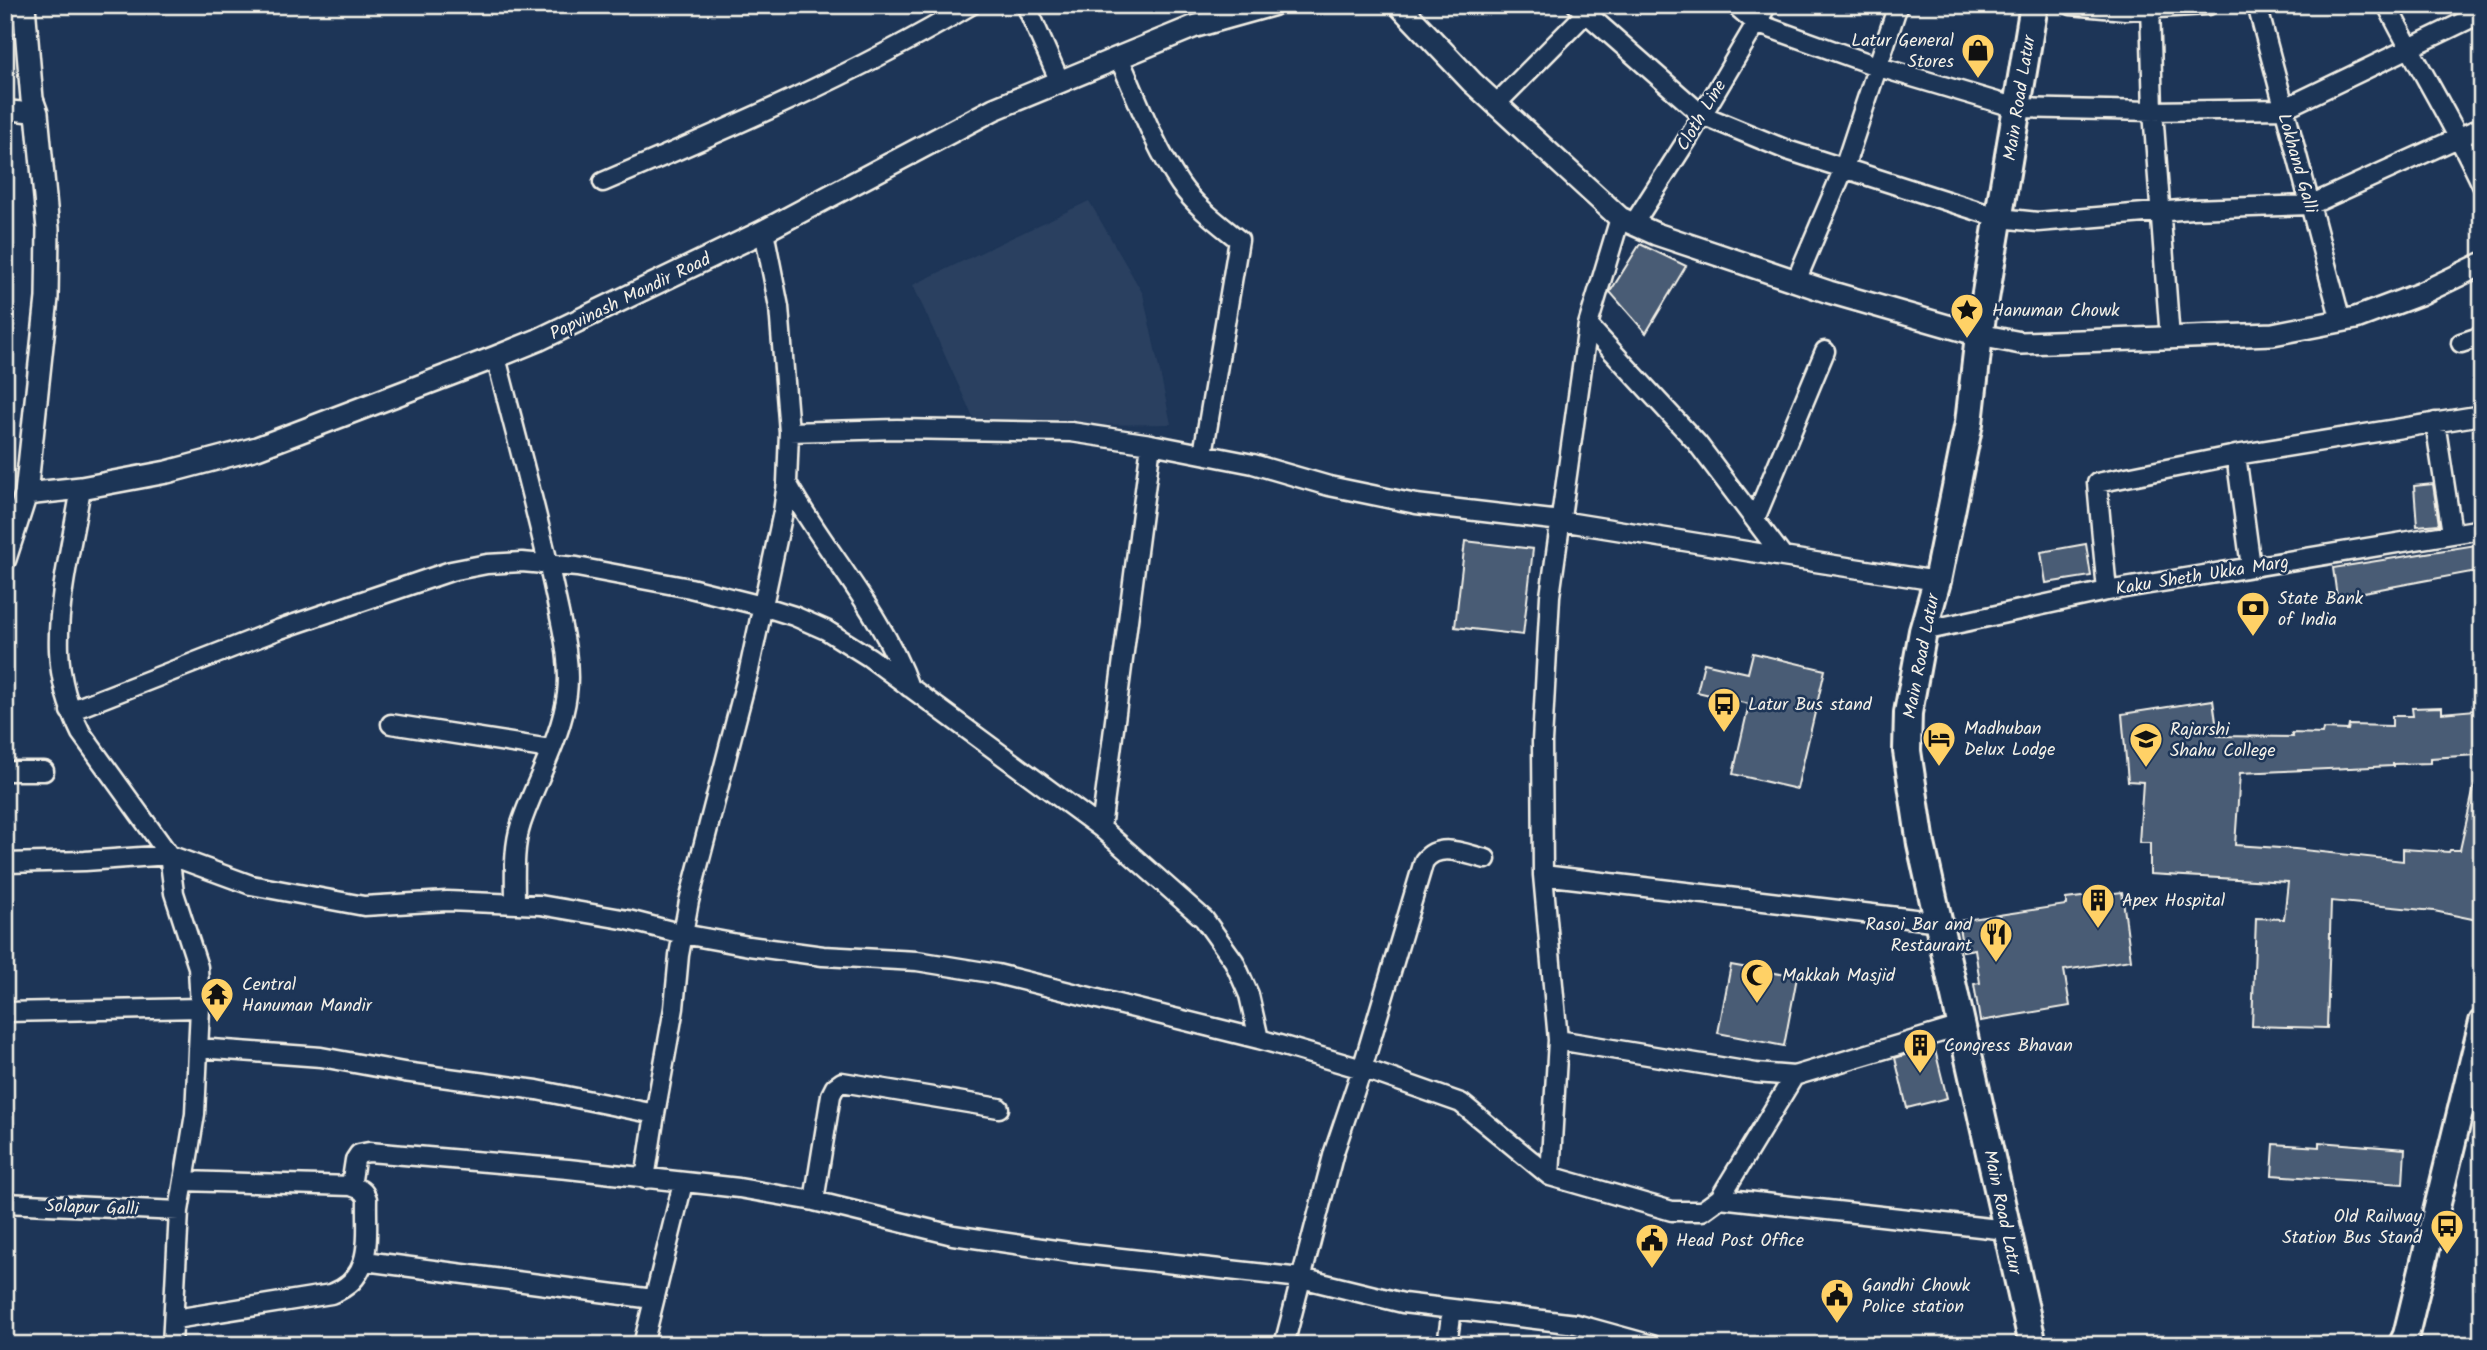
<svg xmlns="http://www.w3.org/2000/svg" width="2487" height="1350" font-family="Kalam,sans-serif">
	<rect width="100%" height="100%" fill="#1d3557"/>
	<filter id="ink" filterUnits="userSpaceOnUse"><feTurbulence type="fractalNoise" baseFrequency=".0143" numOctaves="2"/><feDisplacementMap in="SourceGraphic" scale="14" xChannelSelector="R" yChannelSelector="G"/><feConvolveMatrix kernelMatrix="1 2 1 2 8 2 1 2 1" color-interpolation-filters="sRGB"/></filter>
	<g filter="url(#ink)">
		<path fill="#2a4060" d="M1089,201l54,93 28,130 -194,2 -64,-141z"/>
		<path fill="#485b74" stroke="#f4f1e8" stroke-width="2" d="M1640,244l46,22 -40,67 -36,-41z
			M2433,484l6,40 -22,2 -3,-40z
			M1465,541l68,8 -10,86 -68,-8z
			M2086,544l5,32 -45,7 -5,-31z
			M2482,544v26l-145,27 -4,-29z
			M1753,653l72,17 -28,119 -64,-15 16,-70 -52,-12 7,-29 44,10z
			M2213,700l5,36 75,1 -1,-4 30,1 1,-5 25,1 1,-5 43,1v-10h21l-1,-8 30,-1v6l33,-3 1,45 -45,3v5l-38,1v2l-153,7 -5,72 60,4 108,12v-12l46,3 1,-2h10l15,-67h7v138l-48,-10 -103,-10 -4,127 -75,-2 4,-108 28,1 4,-37 -138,-8v-31h-11l4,-61 -15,-1 -6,-67z
			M2122,892l9,68 -67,10 6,36 -90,15 -6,-37 6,-1 -5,-34 -12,2 -5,-30 108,-16v-6z
			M1731,965l66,12 -13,69 -66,-13z
			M1934,1046l13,52 -40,10 -12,-50z
			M2319,1142l86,7 -2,35 -131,-9 2,-31 45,3z"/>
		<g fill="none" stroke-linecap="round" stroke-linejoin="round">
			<defs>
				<path id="minor" d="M1026,5l34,77
					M1577,5l125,110 85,35 213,68 38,4 154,-13 118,-4 172,-78
					M1735,5l21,18 123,44 138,41 136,3 130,-2 199,-96
					M2071,5l54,5 83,-5
					M2150,5l3,106 17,228
					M2257,5l84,316
					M2387,5c30,61 67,118 95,180
					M1119,58c19,42 35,88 61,126 16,23 38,39 59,56l-36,214
					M1496,104l98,-99
					M5,110l32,3
					M603,182c125,-53 251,-107 368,-177
					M1634,223l55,-86 78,-132
					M1796,281l48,-113 54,-163
					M1588,325l109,118 86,114 154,24
					M2461,343l21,-7
					M496,357c20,79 42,158 59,237 7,33 16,67 12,100 -5,43 -32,88 -46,130 -8,24 -6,53 -6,79
					M2435,422l17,111
					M789,432l108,-3 174,3 80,12 102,20 76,22 87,18 145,17 222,36
					M2236,455l15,112
					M787,483c38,69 95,129 122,204
					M81,488c-8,50 -24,112 -22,162 1,29 9,57 22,83l88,122 5,38 24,74 2,41
					M1755,519l70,-168
					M2107,591l-10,-108 139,-28 246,-40
					M1923,631l184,-40 375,-62
					M70,711l210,-82 171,-58 36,-7 35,-2 55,5 113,21 72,18 32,10 32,14 43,27 232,171 103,91 30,42 15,34 10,44 117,34 85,30 89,73
					M391,724l159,25
					M5,771h39
					M1101,828l50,-384
					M5,863l80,-2 84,-6 82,30 113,21 83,-5 93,4 88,15 55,14 66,12 74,10 94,5 80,13 262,65
					M1543,875l397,47
					M5,1012l195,-4 -5,106 -16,97 -7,134
					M1558,1040l198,33 38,3 -74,122 -18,13h-30l-122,-35 8,-136 -15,-165 -1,-133 8,-146 38,-271 32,-107
					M198,1048l123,9 83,15 133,18 118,24 19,-106 5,-53 10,-54 60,-231 34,-158 4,-29 2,-51 -10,-125 -15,-76
					M1794,1076l168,-50
					M645,1179l10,-65
					M351,1186l4,-26 4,-6 10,-2 199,17 171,19 75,13 139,34 123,18 225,25 102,25 173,21 76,21
					M1720,1198l287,32
					M814,1201l17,-106 4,-8 7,-5 157,26
					M5,1203l174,8
					M365,1261l288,38
					M175,1319l156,-25c44,-16 35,-58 36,-95 -3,-9 -7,-10 -16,-13l-167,-5
					M643,1345l40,-162
					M1284,1345l50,-193 28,-83 62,-208c15,-20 41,-7 62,-2
					M1447,1345l5,-36"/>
				<path id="tertiary" d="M1399,5l73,77 148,136 36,16 173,58 150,43 42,8 252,-9 83,-16 64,-24 62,-30
					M26,494l55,-6 86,-16 90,-24 239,-91 42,-17 226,-109 230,-122 199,-82 79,-22
					M5,559l21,-65 21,-196 1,-69 -11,-116 -5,-14 -8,-94"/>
				<path id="secondary" d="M2401,1345l5,-10 76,-313"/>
				<path id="primary" d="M2033,1345l-112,-501 -14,-93 1,-38 15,-82 14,-50 32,-158 10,-88 55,-330"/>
			</defs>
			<use href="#minor" stroke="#f4f1e8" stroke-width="23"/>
			<use href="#tertiary" stroke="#f4f1e8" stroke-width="26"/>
			<use href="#secondary" stroke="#f4f1e8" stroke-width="30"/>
			<use href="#primary" stroke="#f4f1e8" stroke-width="32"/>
			<use href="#minor" stroke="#1d3557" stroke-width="18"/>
			<use href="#tertiary" stroke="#1d3557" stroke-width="21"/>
			<use href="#secondary" stroke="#1d3557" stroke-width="24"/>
			<use href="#primary" stroke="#1d3557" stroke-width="26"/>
		</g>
	</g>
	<defs>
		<symbol id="shop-pin" viewBox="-11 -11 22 30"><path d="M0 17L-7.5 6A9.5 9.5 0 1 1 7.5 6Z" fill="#ffd166" stroke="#1d3557"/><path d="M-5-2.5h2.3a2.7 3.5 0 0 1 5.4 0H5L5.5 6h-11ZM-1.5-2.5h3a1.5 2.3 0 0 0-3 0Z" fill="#111"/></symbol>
		<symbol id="sight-pin" viewBox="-11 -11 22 30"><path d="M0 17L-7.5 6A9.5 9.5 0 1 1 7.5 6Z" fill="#ffd166" stroke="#1d3557"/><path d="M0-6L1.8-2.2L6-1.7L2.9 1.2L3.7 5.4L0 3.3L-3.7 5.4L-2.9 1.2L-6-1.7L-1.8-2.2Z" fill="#111"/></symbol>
		<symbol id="bank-pin" viewBox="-11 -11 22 30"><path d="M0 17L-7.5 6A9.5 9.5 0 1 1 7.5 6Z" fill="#ffd166" stroke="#1d3557"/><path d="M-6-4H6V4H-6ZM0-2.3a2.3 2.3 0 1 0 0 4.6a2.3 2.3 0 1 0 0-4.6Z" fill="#111"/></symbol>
		<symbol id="bus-pin" viewBox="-11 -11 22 30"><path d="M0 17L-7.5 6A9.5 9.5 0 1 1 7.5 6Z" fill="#ffd166" stroke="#1d3557"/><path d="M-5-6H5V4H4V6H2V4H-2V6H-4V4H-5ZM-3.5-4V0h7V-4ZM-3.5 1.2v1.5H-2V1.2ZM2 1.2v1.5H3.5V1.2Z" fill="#111"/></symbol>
		<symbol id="hotel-pin" viewBox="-11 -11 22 30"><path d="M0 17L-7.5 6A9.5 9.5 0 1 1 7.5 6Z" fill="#ffd166" stroke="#1d3557"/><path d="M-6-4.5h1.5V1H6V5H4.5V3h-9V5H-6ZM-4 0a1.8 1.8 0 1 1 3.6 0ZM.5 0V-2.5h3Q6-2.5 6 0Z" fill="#111"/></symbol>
		<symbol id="university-pin" viewBox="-11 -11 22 30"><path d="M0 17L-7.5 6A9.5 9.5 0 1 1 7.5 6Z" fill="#ffd166" stroke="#1d3557"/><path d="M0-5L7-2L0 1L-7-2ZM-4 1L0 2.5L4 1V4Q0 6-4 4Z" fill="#111"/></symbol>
		<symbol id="building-pin" viewBox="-11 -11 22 30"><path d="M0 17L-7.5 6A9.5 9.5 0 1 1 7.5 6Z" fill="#ffd166" stroke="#1d3557"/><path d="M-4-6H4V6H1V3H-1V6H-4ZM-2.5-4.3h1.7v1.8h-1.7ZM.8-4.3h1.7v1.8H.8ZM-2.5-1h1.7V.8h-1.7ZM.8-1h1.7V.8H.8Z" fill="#111"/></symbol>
		<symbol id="restaurant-pin" viewBox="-11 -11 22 30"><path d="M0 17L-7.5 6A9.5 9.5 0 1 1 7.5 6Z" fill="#ffd166" stroke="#1d3557"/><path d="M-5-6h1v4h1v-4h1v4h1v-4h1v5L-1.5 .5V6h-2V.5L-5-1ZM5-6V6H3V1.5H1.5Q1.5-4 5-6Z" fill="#111"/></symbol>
		<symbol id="mosque-pin" viewBox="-11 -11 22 30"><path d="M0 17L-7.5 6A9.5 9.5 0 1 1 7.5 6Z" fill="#ffd166" stroke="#1d3557"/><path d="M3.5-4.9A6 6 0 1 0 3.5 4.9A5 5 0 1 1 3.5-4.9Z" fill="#111"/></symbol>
		<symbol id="temple-pin" viewBox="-11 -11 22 30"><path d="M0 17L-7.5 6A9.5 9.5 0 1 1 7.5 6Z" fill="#ffd166" stroke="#1d3557"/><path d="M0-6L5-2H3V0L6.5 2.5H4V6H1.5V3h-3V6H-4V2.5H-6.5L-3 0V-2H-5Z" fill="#111"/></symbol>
		<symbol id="civic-pin" viewBox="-11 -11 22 30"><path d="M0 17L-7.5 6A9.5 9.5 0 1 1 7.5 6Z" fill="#ffd166" stroke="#1d3557"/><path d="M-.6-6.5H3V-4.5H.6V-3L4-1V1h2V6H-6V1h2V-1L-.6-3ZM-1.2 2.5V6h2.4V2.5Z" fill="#111"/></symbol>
	</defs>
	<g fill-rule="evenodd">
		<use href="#shop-pin" x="1959" y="31" width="38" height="52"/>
		<use href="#sight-pin" x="1948" y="291" width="38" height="52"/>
		<use href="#bank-pin" x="2234" y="589" width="38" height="52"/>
		<use href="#bus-pin" x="1705" y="685" width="38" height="52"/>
		<use href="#hotel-pin" x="1920" y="719" width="38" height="52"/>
		<use href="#university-pin" x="2127" y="720" width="38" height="52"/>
		<use href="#building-pin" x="2079" y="881" width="38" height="52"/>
		<use href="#restaurant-pin" x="1977" y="915" width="38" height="52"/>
		<use href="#mosque-pin" x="1738" y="956" width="38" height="52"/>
		<use href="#temple-pin" x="198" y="975" width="38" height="52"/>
		<use href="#building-pin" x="1901" y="1026" width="38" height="52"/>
		<use href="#bus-pin" x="2428" y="1207" width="38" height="52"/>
		<use href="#civic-pin" x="1633" y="1221" width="38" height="52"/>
		<use href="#civic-pin" x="1818" y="1276" width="38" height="52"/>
	</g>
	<g text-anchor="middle" stroke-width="5" stroke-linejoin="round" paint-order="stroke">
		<g font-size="18" fill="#f4f1e8" stroke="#1d3557" text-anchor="start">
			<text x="1954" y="46" text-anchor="end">Latur General<tspan x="1954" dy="21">Stores</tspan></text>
			<text x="1992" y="316">Hanuman Chowk</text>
			<text x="2278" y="604">State Bank<tspan x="2278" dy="21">of India</tspan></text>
			<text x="1748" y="710">Latur Bus stand</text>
			<text x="1964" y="734">Madhuban<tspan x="1964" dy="21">Delux Lodge</tspan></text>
			<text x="2170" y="735">Rajarshi<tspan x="2170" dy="21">Shahu College</tspan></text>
			<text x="2122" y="906">Apex Hospital</text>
			<text x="1972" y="930" text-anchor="end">Rasoi Bar and<tspan x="1972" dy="21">Restaurant</tspan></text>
			<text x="1782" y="981">Makkah Masjid</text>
			<text x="242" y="990">Central<tspan x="242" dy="21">Hanuman Mandir</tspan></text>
			<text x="1944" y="1051">Congress Bhavan</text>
			<text x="2422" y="1222" text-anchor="end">Old Railway<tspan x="2422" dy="21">Station Bus Stand</tspan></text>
			<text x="1676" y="1246">Head Post Office</text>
			<text x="1862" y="1291">Gandhi Chowk<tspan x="1862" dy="21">Police station</tspan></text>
		</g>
		<g font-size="18" fill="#f4f1e8" stroke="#1d3557">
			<text transform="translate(2019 98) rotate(-81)" y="6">Main Road Latur</text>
			<text transform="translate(1701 115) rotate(-59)" y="6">Cloth Line</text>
			<text transform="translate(2298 163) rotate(74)" y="6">Lokhand Galli</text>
			<text transform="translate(630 296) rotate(-26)" y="6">Papvinash Mandir Road</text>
			<text transform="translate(2202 575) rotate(-9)" y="6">Kaku Sheth Ukka Marg</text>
			<text transform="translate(1921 656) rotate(-79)" y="6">Main Road Latur</text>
			<text transform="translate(92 1207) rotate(2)" y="6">Solapur Galli</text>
			<text transform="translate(2003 1212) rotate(78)" y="6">Main Road Latur</text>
		</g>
	</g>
	<rect width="2487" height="1350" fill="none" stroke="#1d3557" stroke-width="28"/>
	<rect x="14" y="14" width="2459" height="1322" fill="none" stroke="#f4f1e8" stroke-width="2.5" filter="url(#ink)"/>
</svg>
